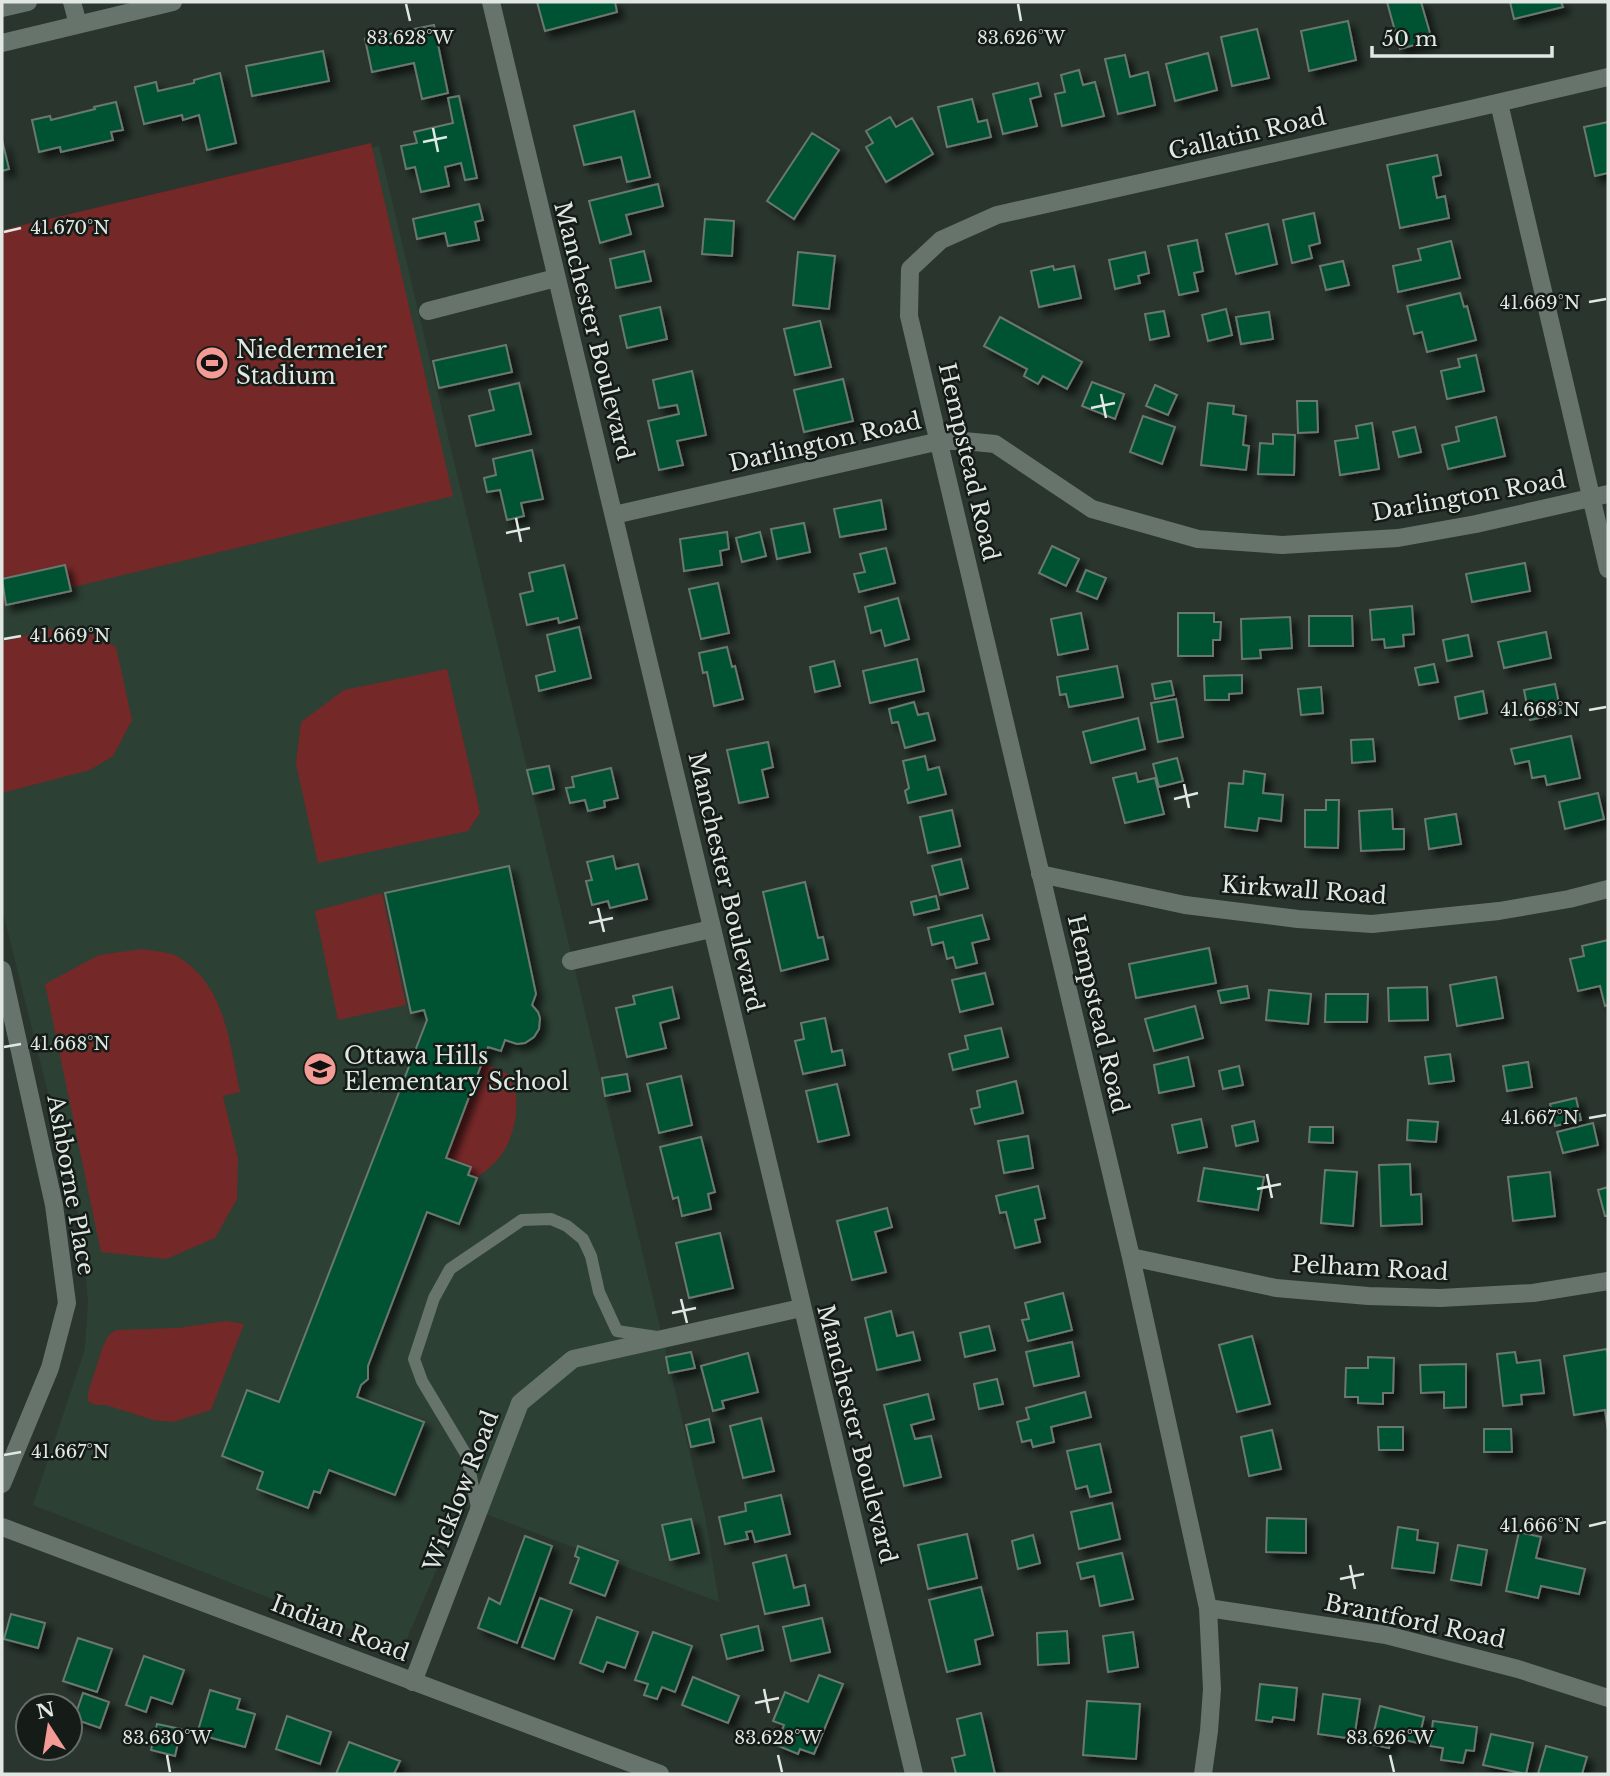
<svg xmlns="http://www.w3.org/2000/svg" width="1610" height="1776" font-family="'Libre Baskerville',serif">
	<defs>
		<filter id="shadow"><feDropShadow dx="6" dy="6" stdDeviation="3.5" flood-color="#0009"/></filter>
	</defs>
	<rect width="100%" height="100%" fill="#29352d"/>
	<path fill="#2d4034" d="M379,146l326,1370 14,86 -255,-96 -62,144 -369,-145 52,-156 3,-47 -6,-72 -80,-322v-675z"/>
	<path fill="#752828" d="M371,143l82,353 -451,108v-374z
		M54,628l34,3 28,16 16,73 -19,36 -23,14 -88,23v-151z
		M447,669l33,144 -12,18 -150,32 -22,-99 5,-42 43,-32z
		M382,893l24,112 -68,15 -23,-109z
		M143,949c11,2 28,3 37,9 46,30 49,84 60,134l-17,4 15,63 -1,40 -22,39 -49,21 -65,-7 -56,-268 54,-29z
		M482,1062l28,13c12,21 6,61 -9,80 -6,9 -16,16 -24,23l-9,-3 2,-8 -24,-9z
		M226,1321l18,3 -33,86 -38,12 -20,-2 -47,-15h-11l-7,-4v-8l15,-47 5,-10 8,-6 62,-2z"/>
	<path fill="#065230" stroke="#6a786f" stroke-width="2" filter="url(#shadow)" d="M537,2h78l2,10 -72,19z
		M1387,2h34l11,38 -32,9z
		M1510,2h51l2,5 -49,12z
		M1348,21l8,39 -47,11 -8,-40z
		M434,25l14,68 -26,6 -8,-36 -42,9 -7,-33z
		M1257,29l12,49 -37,8 -11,-49z
		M323,51l6,30 -77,15 -6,-30z
		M1208,53l9,37 -42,11 -9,-37z
		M1125,55l5,22 18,-5 7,33 -37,9 -13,-55z
		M1079,70l4,15 12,-3 9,34 -42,10 -7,-32 10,-2 -4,-17z
		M220,73l16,70 -29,7 -8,-35 -16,5 -1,-5 -38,9 -9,-37 21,-5 2,9 36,-8v-3z
		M1038,83l3,13 -11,3 7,27 -34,8 -10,-40z
		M459,96l18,82 -12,2 -4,-17 -16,4 4,19 -28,6 -6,-25 -9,2 -5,-23 16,-3 -3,-11 39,-9 -5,-25z
		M972,99l6,23 9,-2 4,17 -44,10 -9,-40z
		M116,102l7,28 -12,2 2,8 -52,12 -1,-5 -21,5 -7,-32 18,-4 1,4 44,-11 -1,-2z
		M634,111l16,66 -23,5 -6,-25 -37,8 -10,-39z
		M890,117l6,10 16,-9 21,36 -47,28 -20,-35 7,-4 -7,-12z
		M1608,122v51l-13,3 -11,-49z
		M812,133l27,17 -45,69 -27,-18z
		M2,140l7,29 -7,2z
		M1437,155l4,20 -8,2 4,21 8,-2 4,22 -49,10 -13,-63z
		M658,184l5,22 -37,9 5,19 -31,9 -11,-42z
		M479,204l4,16 -8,2 4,18 -31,6 -3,-13 -28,6 -4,-20z
		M1314,213l6,30 -11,3 3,12 -20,5 -9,-43z
		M705,219l29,2 -2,35 -30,-2z
		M1268,224l9,40 -41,10 -10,-40z
		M1197,240l6,31 -9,2 4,18 -19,4 -11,-49z
		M1451,241l9,37 -62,14 -5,-26 28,-6 -3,-11z
		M644,251l7,30 -35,7 -6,-29z
		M798,252l37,4 -6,53 -36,-4z
		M1145,252l4,21 -11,3 2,7 -25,6 -6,-29z
		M1343,261l6,24 -23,5 -6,-24z
		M1053,266l1,4 20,-4 7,32 -42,9 -8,-36z
		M1460,293l4,14 3,-1 9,34 -49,12 -5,-20 -8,2 -7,-28z
		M660,307l7,32 -40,9 -7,-32z
		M1226,309l6,26 -24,6 -6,-26z
		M1164,311l5,25 -19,4 -5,-26z
		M1269,312l4,27 -32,5 -5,-27z
		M1000,317l82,45 -15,27 -24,-13 -5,8 -14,-8 3,-7 -43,-23z
		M820,321l11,46 -36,8 -11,-46z
		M506,345l6,27 -73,16 -6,-27z
		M1476,355l8,36 -37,8 -6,-28 19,-4 -2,-8z
		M692,371l14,64 -29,6 6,24 -24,5 -11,-49 31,-7 -2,-9 -18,3 -6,-28z
		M843,379l10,42 -49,11 -10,-42z
		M1092,382l32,12 -9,25 -33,-13z
		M519,383l12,51 -55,12 -7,-30 25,-6 -5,-20z
		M1155,385l22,10 -9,20 -22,-9z
		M1297,401h20l1,31 -20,1z
		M1208,403l26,3 -1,8 13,2 -3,29 6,1 -3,24 -45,-5z
		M1143,416l32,11 -13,37 -32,-12z
		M1496,417l9,39 -57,13 -6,-24 17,-4 -3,-14z
		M1372,423l7,46 -39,6 -5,-34 23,-3 -2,-12z
		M1415,427l6,25 -22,5 -6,-25z
		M1273,434l22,1 -1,40 -36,-1 2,-31 13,1z
		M532,450l11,49 -22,4 3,13 -17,4 -7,-30 -13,2 -3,-14 12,-3 -3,-16z
		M881,500l5,29 -46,8 -6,-28z
		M804,523l6,29 -33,7 -6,-30z
		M727,532l2,17 -9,2 2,14 -38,6 -4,-32z
		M760,532l6,24 -24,6 -6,-24z
		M1052,546l27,13 -13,27 -27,-13z
		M886,548l9,35 -36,9 -5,-18 11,-2 -5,-18z
		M1525,563l5,28 -58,11 -6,-28z
		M65,565l6,26 -65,14 -4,-26z
		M564,565l13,53 -18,5 -1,-5 -31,7 -7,-31 13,-3 -4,-18z
		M1086,570l20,8 -9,21 -20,-8z
		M718,583l11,50 -28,6 -12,-50z
		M898,598l11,41 -24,7 -4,-16 -10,3 -6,-26z
		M1412,606l2,28 -11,1 1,11 -19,2 -1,-9 -12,1 -2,-30z
		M1081,613l7,36 -30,6 -7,-36z
		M1178,613h36v9h7l-1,18h-7v16h-35z
		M1309,616h43l1,30h-44z
		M1290,617l2,31 -32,2 1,8 -19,1 -1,-40z
		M579,627l12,51 -52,13 -3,-15 19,-5 -8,-36z
		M1546,632l5,26 -47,10 -6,-26z
		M1468,635l4,21 -25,5 -4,-21z
		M727,647l5,20 3,-1 8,33 -29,7 -7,-34 -4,1 -4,-20z
		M917,659l7,32 -54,12 -7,-32z
		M834,661l6,25 -25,6 -5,-25z
		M1434,664l4,18 -19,3 -4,-17z
		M1117,666l6,31 -54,10 -3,-13 -6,1 -3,-18z
		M1242,675v18l-13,1v6h-24l-1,-24z
		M1171,681l3,14 -19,4 -3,-15z
		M1555,684l6,29 -31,7 -6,-30z
		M1321,687l2,26 -22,2 -3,-26z
		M1483,691l4,22 -28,6 -4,-22z
		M1176,699l7,38 -25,5 -7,-39z
		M914,702l4,13 10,-2 7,27 -30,8 -7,-26 -6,1 -3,-14z
		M1138,718l7,31 -54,14 -8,-31z
		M1571,736l9,42 -33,7 -2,-9 -13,2 -3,-17 -14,3 -4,-15z
		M1373,739l2,22 -23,2 -1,-23z
		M768,742l5,25 -11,3 6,27 -29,6 -12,-53z
		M925,756l3,14 11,-3 7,27 -38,9 -3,-12 4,-3 -6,-27z
		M1177,758l6,23 -24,6 -6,-23z
		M549,766l5,23 -21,5 -6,-24z
		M611,768l7,30 -14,3 1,6 -17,4 -3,-11 -15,3 -4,-15 8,-1 -2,-10z
		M1244,771l21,3 -2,19 20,2 -2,26 -22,-3 -2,13 -32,-4 4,-44 14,1z
		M1136,773l2,9 17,-4 9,36 -39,9 -12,-45z
		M1598,793l6,26 -39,10 -6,-27z
		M1326,800h13l-1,48 -33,-1v-37h21z
		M1392,809l1,20h11v20l-43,2 -2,-40z
		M952,810l8,36 -32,7 -8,-36z
		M1456,814l5,30 -32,5 -4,-30z
		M613,856l3,13 22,-5 9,35 -37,9 -2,-7 -16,4 -6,-24 6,-1 -5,-18z
		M961,859l7,29 -28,7 -8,-29z
		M509,866l27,128 -4,11 6,7 2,6 -1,11 -5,8 -9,6 -8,1 -12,-4 -4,11 -13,-4 -42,111 25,9 -3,8 9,3 -18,46 -32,-12 -59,154v13l-7,6 -4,12 67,25 -29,73 -66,-25 -9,23 -6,-2 -6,17 -51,-19 6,-17 -41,-16 25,-66 32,12 148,-382 -3,-10 -13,3 -26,-120z
		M805,882l13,56 5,-1 5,22 -47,12 -18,-79z
		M936,896l3,13 -25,6 -3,-13z
		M982,915l7,24 -17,4 5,20 -21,5 -3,-11 -6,2 -4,-17 -11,3 -4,-17z
		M1608,940v65l-3,1 -5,-20 -22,5 -8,-32 14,-3 -2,-10z
		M1209,948l7,35 -80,15 -7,-34z
		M985,973l8,31 -33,8 -8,-32z
		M1496,977l7,41 -46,8 -7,-41z
		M1247,986l2,12 -28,5 -3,-12z
		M672,987l7,31 -19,5 6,25 -39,9 -11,-49 19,-4 -2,-8z
		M1427,987l1,33 -39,1 -1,-33z
		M1269,990l42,4 -3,30 -42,-4z
		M1326,994h42l-1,28h-42z
		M1195,1006l8,32 -49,13 -9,-32z
		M825,1018l7,34 10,-2 3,15 -42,9 -8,-33 9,-2 -3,-16z
		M1001,1028l7,29 -55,13 -4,-16 19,-5 -3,-13z
		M1450,1054l4,27 -25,3 -4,-27z
		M1188,1057l6,29 -35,7 -5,-28z
		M1528,1062l4,25 -25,4 -4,-25z
		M1239,1066l4,19 -20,4 -4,-18z
		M627,1074l3,17 -25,5 -3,-18z
		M681,1076l11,49 -33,8 -12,-49z
		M1016,1081l7,32 -48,11 -4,-15 9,-2 -3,-16z
		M837,1084l12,51 -31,7 -12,-51z
		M1576,1098l5,22 -26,6 -5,-22z
		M1201,1119l6,28 -29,6 -6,-28z
		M1408,1120l30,2 -2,20 -29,-2z
		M1254,1121l4,20 -22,5 -4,-20z
		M1593,1123l5,22 -35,8 -6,-21z
		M1310,1127h23v16l-24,-1z
		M1028,1136l5,32 -29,5 -6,-32z
		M701,1137l14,55 -7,2 3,15 -29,7 -4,-19 -5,2 -13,-52z
		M1410,1164l1,31 10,-1 1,30 -41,2 -2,-61z
		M1204,1168l60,9 -6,33 -60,-9z
		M1325,1170l32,2 -4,54 -32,-3z
		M1550,1172l5,44 -42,5 -5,-44z
		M1038,1186l7,32 -10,2 5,22 -25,6 -9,-36 -6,1 -4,-17z
		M1608,1187v29h-3l-7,-26z
		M887,1208l5,19 -17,5 11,40 -34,8 -15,-59z
		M720,1233l13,55 -44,10 -13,-55z
		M1063,1293l9,37 -44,11 -6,-21 7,-1 -4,-16z
		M891,1311l6,25 16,-4 7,28 -43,10 -12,-52z
		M989,1326l6,24 -30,7 -5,-24z
		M1252,1336l18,68 -33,8 -18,-67z
		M1072,1342l7,34 -45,10 -8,-34z
		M1607,1349l1,8v74l-3,-21 -31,5 -10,-59z
		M691,1352l4,16 -26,5 -3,-16z
		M1515,1352l2,11 23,-3 4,33 -23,2 1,9 -19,2 -6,-52z
		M748,1353l10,39 -36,9 2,7 -11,3 -12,-45z
		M1368,1357l26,1 -1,35h-10v11l-25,-1v-6h-13l1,-29h22z
		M1466,1364v43l-22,1v-16l-23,1 -1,-28z
		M997,1379l6,25 -24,5 -5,-25z
		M1085,1392l6,25 -40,10 3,15 -21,5 -2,-7 -9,2 -5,-20 12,-3 -3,-11z
		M928,1394l6,25 -23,6 4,14 16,-3 10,41 -37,9 -20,-81z
		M761,1418l13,53 -31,7 -13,-52z
		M709,1419l5,23 -23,5 -5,-22z
		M1378,1427h25v23h-24z
		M1484,1429h27l1,23h-28z
		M1272,1430l9,39 -32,7 -8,-39z
		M1100,1444l11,48 -21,5 -3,-11 -11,3 -9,-38z
		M781,1495l9,39 -35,8 -3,-11 -6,1 2,7 -23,5 -6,-27 27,-6 -1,-8z
		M1112,1503l8,36 -41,10 -8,-37z
		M1267,1518l39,1v34l-40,-1z
		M691,1519l8,34 -29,7 -8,-35z
		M1398,1527l20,3 -1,10 21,3 -4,30 -42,-5z
		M1519,1532l22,5 -5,21 49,11 -6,25 -38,-8 -3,12 -32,-7z
		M967,1534l10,44 -49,11 -10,-44z
		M1033,1535l7,28 -22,6 -6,-28z
		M525,1536l27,10 -35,97 -39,-15 11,-30 11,6z
		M1458,1545l29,5 -6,35 -30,-5z
		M578,1546l40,15 -13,35 -35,-13 9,-25 -4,-2z
		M1122,1553l11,46 -33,7 -6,-30 -13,3 -4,-16z
		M786,1555l8,33 11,-3 4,20 -44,9 -12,-51z
		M981,1587l12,48 -18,5 5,24 -33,8 -18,-72z
		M540,1598l32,12 -18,49 -32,-12z
		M11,1614l34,9 -7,25 -34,-9z
		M597,1617l41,15 -13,36 -18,-6 -4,10 -23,-9z
		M822,1618l8,34 -39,9 -8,-34z
		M758,1626l5,24 -36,9 -6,-24z
		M1067,1631l2,32 -31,2 -1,-32z
		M653,1632l39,14 -17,46 -13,-5 -5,12 -13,-4 4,-11 -13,-4z
		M1133,1632l5,35 -30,5 -5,-36z
		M78,1638l34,11 -15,43 -34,-11z
		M144,1656l40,14 -12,34 -21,-7 -5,15 -20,-7z
		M819,1675l24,9 -29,70 -14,-5 -2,5 -22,-9 8,-20 -11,-4 12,-29 23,10z
		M693,1677l46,19 -11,27 -46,-18z
		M1260,1684l37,4 -3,32 -21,-3 -1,5 -16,-2z
		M210,1690l30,9 -3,10 18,5 -10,33 -48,-13z
		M83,1693l26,9 -9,26 -26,-9z
		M1323,1694l37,5 -6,40 -36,-5z
		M1087,1701l53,3 -4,55 -53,-4z
		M1380,1706l44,11 -6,26 -26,-6 -3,11 -18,-4z
		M981,1713l14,61h-39l-4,-16 13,-3 -8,-36z
		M287,1716l44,16 -11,32 -44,-15z
		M1433,1721l44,6 -3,24 -8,-1 -3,13 -22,-3 2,-12 -13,-2z
		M157,1724l24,5 -6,27 -24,-6z
		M1491,1734l42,9 -7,31 -43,-9z
		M349,1742l51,19 -6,13h-58z
		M1546,1746l41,11 -5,17h-44z"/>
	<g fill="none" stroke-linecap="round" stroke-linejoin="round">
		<path stroke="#66746b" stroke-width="12" d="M478,1513l-11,-57 -45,-75 -8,-22 20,-61 16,-29 72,-49 29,-1 16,7 16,13 8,17 8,36 18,39 40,6"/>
		<path stroke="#66746b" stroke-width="18" d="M72,2l6,22
			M491,2l423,1772
			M2,8l26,-6
			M2,43l171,-41
			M1499,103l109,466
			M428,311l128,-33
			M614,515l326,-74h24l31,3 97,65 106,30 84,6 116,-7 78,-14 132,-30
			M1040,874l145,31 113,14 74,5 127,-13 70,-12 39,-10
			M571,961l140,-32
			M2,970l52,235 13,98 -17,65 -48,116
			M1131,1257l145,31 92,8 72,2 93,-5 75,-12
			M1208,1608l178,27 132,34 90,29
			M413,1682l107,-279 53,-44 228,-51
			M1203,1774l6,-43 3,-42 -4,-81 -77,-351 -222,-941 1,-47 31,-29 56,-25 474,-106 137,-32"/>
		<path stroke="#66746b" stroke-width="18" d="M2,1527l658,247"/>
	</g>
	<path fill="none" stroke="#e1e8e3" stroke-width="2.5" d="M406,4l4,17M1018,4l3,17M433,128l5,24M423,142l24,-5M4,232l17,-4M1589,302l17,-3M1101,394l5,24M1091,408l24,-5M516,518l5,24M506,533l24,-5M4,639l17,-3M1589,710l17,-3M1184,784l5,24M1174,799l24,-6M598,908l6,24M589,923l24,-5M4,1047l17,-3M1589,1118l17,-3M1267,1174l5,24M1257,1189l24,-5M681,1299l6,24M672,1313l24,-5M4,1455l17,-3M1589,1526l17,-4M1350,1565l5,24M1340,1579l24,-5M764,1689l5,24M755,1703l24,-5M167,1755l3,17M778,1755l4,17M1390,1755l4,17"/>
	<defs>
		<symbol id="stadium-disc" viewBox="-11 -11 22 22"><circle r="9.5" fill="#f59b96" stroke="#151b17"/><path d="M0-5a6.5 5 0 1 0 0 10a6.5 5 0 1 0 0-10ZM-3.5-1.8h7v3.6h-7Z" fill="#111"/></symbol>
		<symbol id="school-disc" viewBox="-11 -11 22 22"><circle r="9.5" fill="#f59b96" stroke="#151b17"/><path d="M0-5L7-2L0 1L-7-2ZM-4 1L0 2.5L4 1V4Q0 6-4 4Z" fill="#111"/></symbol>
	</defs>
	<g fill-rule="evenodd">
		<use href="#stadium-disc" x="193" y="344" width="38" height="38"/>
		<use href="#school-disc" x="301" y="1050" width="38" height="38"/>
	</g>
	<g text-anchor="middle" stroke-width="5" stroke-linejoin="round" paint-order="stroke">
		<g font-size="23" fill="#e1e8e3" stroke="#151b17">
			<text transform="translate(1247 134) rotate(-13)" y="8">Gallatin Road</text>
			<text transform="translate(594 331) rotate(76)" y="8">Manchester Boulevard</text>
			<text transform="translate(825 442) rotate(-13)" y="8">Darlington Road</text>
			<text transform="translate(969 462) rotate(77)" y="8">Hempstead Road</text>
			<text transform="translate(1469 496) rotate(-10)" y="8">Darlington Road</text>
			<text transform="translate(726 882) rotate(77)" y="8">Manchester Boulevard</text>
			<text transform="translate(1304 890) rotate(4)" y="8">Kirkwall Road</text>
			<text transform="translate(1098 1014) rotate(77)" y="8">Hempstead Road</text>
			<text transform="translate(71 1185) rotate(80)" y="8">Ashborne Place</text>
			<text transform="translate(1370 1268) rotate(3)" y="8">Pelham Road</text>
			<text transform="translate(857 1434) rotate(76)" y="8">Manchester Boulevard</text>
			<text transform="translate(461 1491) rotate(-69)" y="8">Wicklow Road</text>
			<text transform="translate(1415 1621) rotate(12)" y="8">Brantford Road</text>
			<text transform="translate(340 1628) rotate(21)" y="8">Indian Road</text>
		</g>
		<g font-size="23" fill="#e1e8e3" stroke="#151b17" text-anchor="start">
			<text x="236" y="358">Niedermeier<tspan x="236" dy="26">Stadium</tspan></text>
			<text x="344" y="1064">Ottawa Hills<tspan x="344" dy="26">Elementary School</tspan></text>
		</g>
	</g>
	<g font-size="18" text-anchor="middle" fill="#e1e8e3" stroke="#151b17" stroke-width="5" stroke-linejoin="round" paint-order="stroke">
		<text x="410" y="44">83.628°W</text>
		<text x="1021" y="44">83.626°W</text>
		<text x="70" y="234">41.670°N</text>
		<text x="1540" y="309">41.669°N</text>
		<text x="70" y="642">41.669°N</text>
		<text x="1540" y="716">41.668°N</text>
		<text x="70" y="1050">41.668°N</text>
		<text x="1540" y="1124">41.667°N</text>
		<text x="70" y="1458">41.667°N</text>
		<text x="1540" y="1532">41.666°N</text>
		<text x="167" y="1744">83.630°W</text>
		<text x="778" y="1744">83.628°W</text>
		<text x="1390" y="1744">83.626°W</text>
	</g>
	<rect width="1610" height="1776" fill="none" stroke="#e1e8e3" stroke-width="7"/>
	<g transform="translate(49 1727) rotate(348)"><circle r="33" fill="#151b17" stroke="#676d69" stroke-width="2"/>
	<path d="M0-5L12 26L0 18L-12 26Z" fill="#f59b96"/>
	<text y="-10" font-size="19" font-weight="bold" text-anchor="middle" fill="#e1e8e3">N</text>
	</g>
	<path d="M1372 46v10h180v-10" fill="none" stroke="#e1e8e3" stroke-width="3.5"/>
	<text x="1382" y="46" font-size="21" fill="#e1e8e3" stroke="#151b17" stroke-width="5" paint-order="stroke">50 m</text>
</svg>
